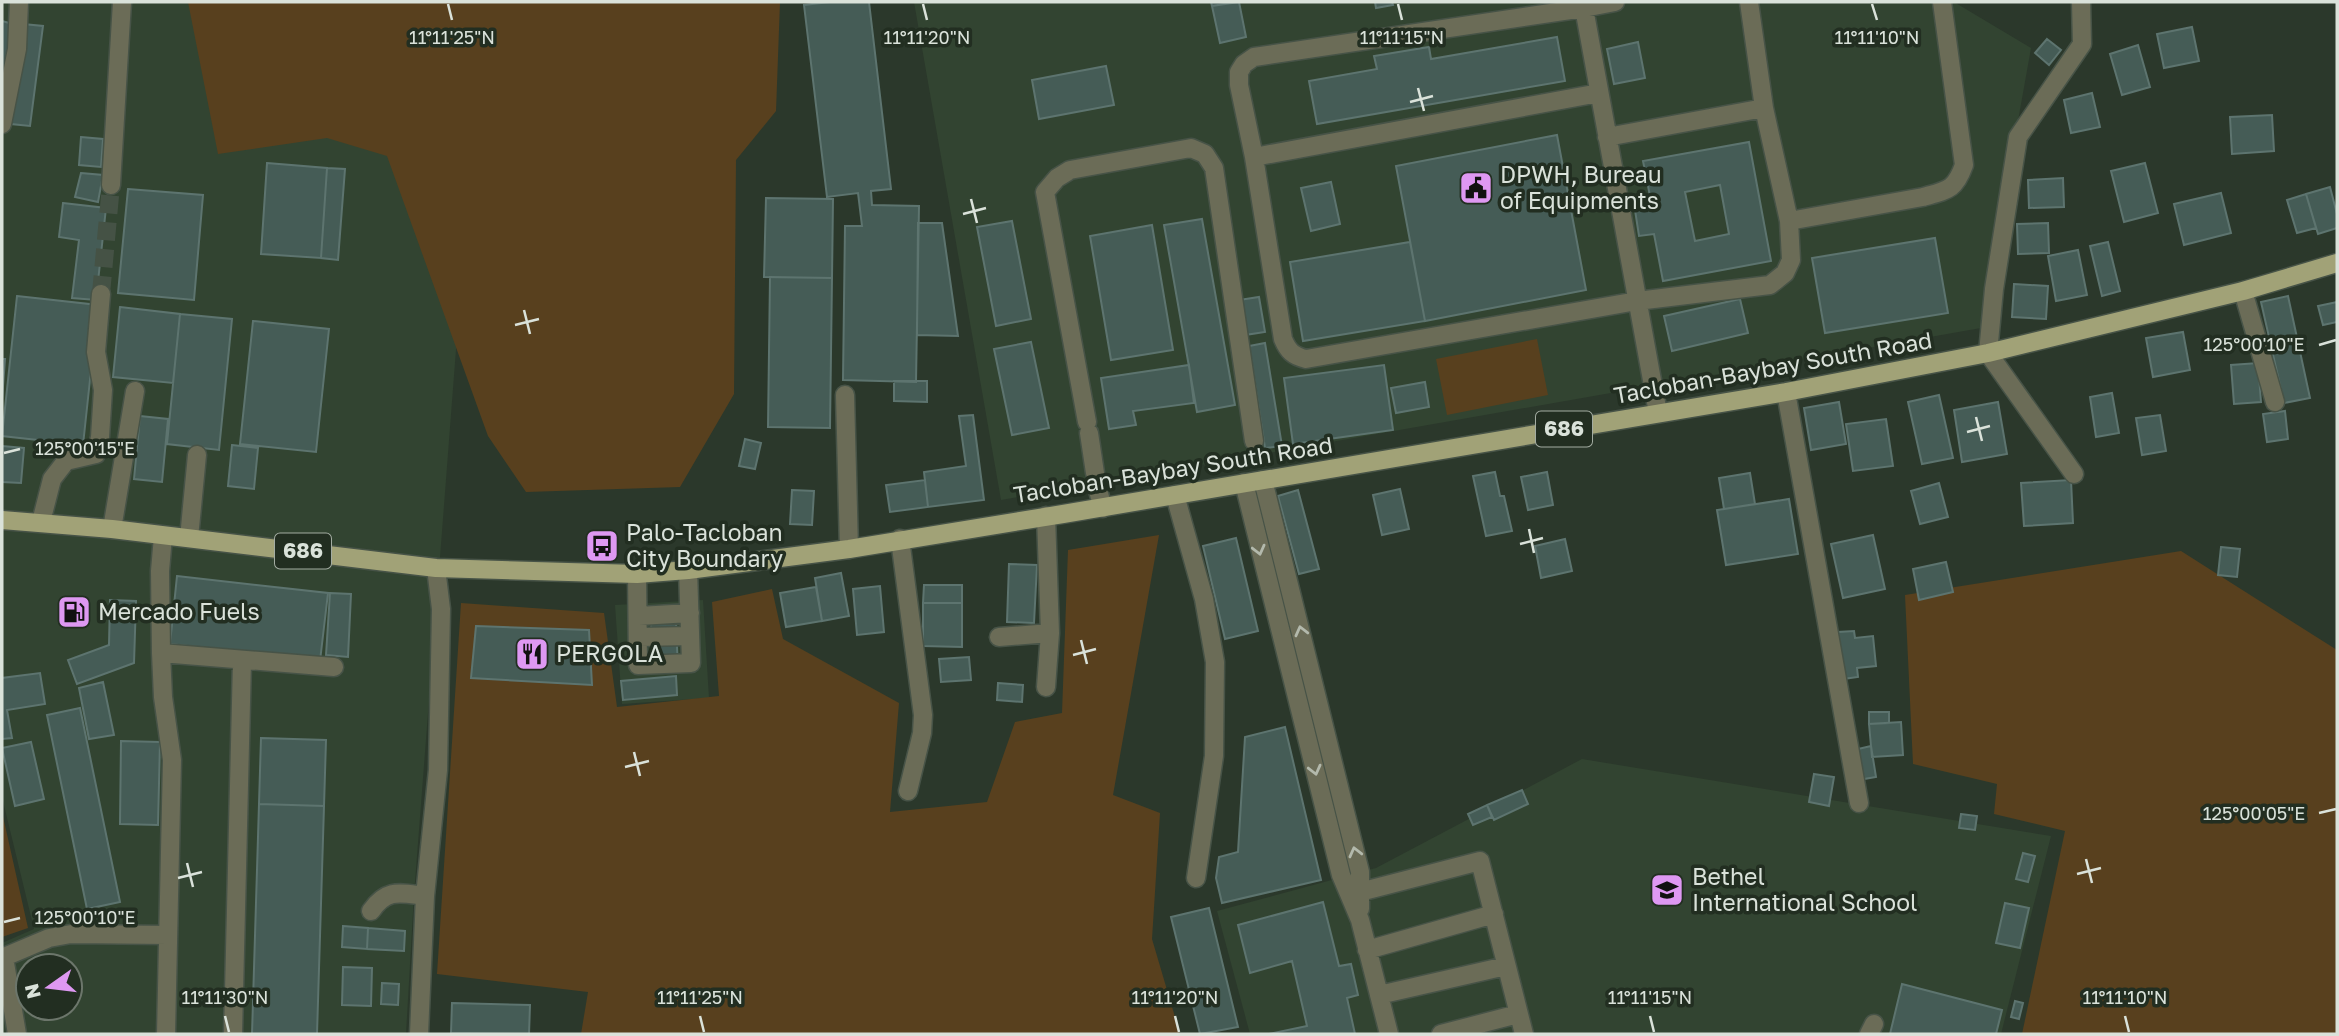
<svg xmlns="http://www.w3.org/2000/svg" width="2339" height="1036" font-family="'Golos Text',sans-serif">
	<rect width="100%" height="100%" fill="#2b382b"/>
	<path fill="#324431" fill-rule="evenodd" d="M2,2h378l102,10 -68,883 -8,139h-404v-91l32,-14 -32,-132zM28,966h42v42h-42z
		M914,2h1040l77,46 -50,280 -980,172z
		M703,600l6,98 -87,6 -7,-99z
		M1582,759l469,77 -50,198h-751l-33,-123 159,-43z"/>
	<path fill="#58401e" d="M188,2h592l-4,109 -40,49 -2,234 -54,93 -154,5 -38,-56 -101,-280 -60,-18 -109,16z
		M1537,339l11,56 -101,20 -11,-56z
		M1159,535l-46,260 47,18 -8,126 28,95h-599l7,-42 -151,-18 24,-371 143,10 13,94 102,-11 -7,-94 60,-13 11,50 116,64 -9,109 97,-10 28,-80 47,-9 6,-163z
		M2181,551l156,99v384h-315l43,-203 -71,-17 3,-30 -84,-20 -8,-169z
		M2,812l26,116 -26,9z"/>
	<path fill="#455c56" stroke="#5d746f" stroke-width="2" fill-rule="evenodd" d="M830,2h39l22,187 -20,2 1,14 47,1 -3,176 -73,-2 2,-154h17l-4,-33 -31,4 -23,-192z
		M1211,2h24l-23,4z
		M1239,2l7,35 -26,6 -8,-37z
		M1375,2h17l1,3 -17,3z
		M2,21l11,3 -11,53z
		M23,24l20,2 -13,100 -19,-2z
		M2192,27l7,34 -35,7 -7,-34z
		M1557,37l8,44 -248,43 -8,-43 68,-12 -3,-13 55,-9 2,12z
		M2047,39l14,11 -12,15 -14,-12z
		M1638,42l7,36 -31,6 -7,-35z
		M2138,45l12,42 -28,8 -12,-41z
		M1106,66l8,39 -75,14 -7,-39z
		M2092,93l8,34 -29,6 -7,-33z
		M2272,115l2,36 -42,3 -2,-37z
		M1557,135l29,155 -161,31 -29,-155z
		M81,137l22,2 -2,28 -22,-2z
		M1749,142l22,119 -108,20 -9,-47 -15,2 -4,-26 17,-4 -9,-45zM1720,185l9,49 -34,7 -10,-49z
		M267,163l60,5 -6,90 -60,-4z
		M2145,163l13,50 -34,9 -13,-51z
		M327,168l18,1 -7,91 -17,-2z
		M81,173l22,2 -5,27 -23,-5z
		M2063,178l1,29 -35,1 -1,-28z
		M1331,182l9,42 -29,7 -10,-43z
		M2330,187l7,27v14l-19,6 -12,-40z
		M128,189l75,6 -9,105 -76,-7z
		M2221,193l10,40 -47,12 -10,-41z
		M2306,194l10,34 -19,5 -10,-33z
		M766,198l67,1 -1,79 -68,-1z
		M63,203l43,5 -10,92 -24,-2 7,-58 -20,-3z
		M1202,219l33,186 -38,7 -33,-187z
		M1012,221l19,98 -35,7 -19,-99z
		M918,223h24l16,113 -41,-1z
		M2048,223l1,30 -31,1 -1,-30z
		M1152,225l21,125 -62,10 -21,-124z
		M1935,238l13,75 -123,20 -13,-75z
		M1410,242l15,79 -122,20 -13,-79z
		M2108,242l12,49 -18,5 -12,-50z
		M2078,250l9,45 -31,6 -8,-45z
		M770,277l62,1 -2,150 -62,-1z
		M2014,284l34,2 -2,33 -34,-2z
		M17,296l81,9 -15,140 -81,-9z
		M2288,296l22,102 -26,5 -23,-101z
		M1259,297l6,35 -20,3 -6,-35z
		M1740,299l8,34 -76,18 -8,-35z
		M2337,302v20l-14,3 -5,-19z
		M120,307l60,7 -7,69 -60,-6z
		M180,314l52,5 -13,131 -52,-6z
		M253,321l76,8 -13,123 -76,-8z
		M2183,332l7,38 -37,7 -7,-39z
		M1031,342l18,86 -37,7 -18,-86z
		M1265,343l17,103 -17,2 -16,-102z
		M2,359h3l-3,41z
		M2258,363l3,39 -27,2 -3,-39z
		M1189,365l5,38 -61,8 3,14 -27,4 -8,-51z
		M1384,365l9,65 -100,14 -9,-66z
		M894,381h33v21l-33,-1z
		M1425,382l4,25 -33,6 -5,-25z
		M2112,393l7,40 -23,4 -6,-40z
		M1939,395l14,63 -31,6 -14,-62z
		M1839,402l7,42 -35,6 -7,-42z
		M1998,402l9,52 -45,8 -8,-52z
		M2285,411l3,28 -21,3 -4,-28z
		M973,415l11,85 -56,7 -4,-35 42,-6 -7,-50z
		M2160,415l6,36 -24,4 -6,-37z
		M140,416l28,3 -6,63 -28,-3z
		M1886,419l7,47 -40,5 -7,-47z
		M745,439l16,4 -6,26 -16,-3z
		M232,445l26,3 -4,41 -26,-3z
		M2,446l22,2 -3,35 -19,-1z
		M1495,472l5,24h4l8,35 -26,5 -13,-60z
		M1547,472l6,33 -25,5 -7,-33z
		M1750,473l5,31 -31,5 -5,-31z
		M925,480l3,27 -38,5 -4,-27z
		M2071,480l2,43 -49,3 -3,-43z
		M1939,483l9,34 -28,7 -9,-33z
		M1400,489l9,40 -27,6 -9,-40z
		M792,490l22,1 -2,34 -22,-1z
		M1298,490l21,79 -20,5 -21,-78z
		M1789,499l9,55 -72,11 -9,-55z
		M1873,535l12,54 -42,9 -12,-54z
		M1236,538l22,93 -33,8 -22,-93z
		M1565,539l7,32 -31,7 -6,-32z
		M2221,547l19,2 -3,28 -19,-2z
		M1946,562l7,30 -34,8 -6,-31z
		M1009,564l28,1 -3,58 -27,-1z
		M841,573l8,43 -27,5 -7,-43z
		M177,576l151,17 -8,68 -150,-17z
		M924,585h38v18h-39z
		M880,586l4,46 -27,3 -4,-46z
		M816,587l6,34 -36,6 -6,-34z
		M330,593l21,1 -3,63 -22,-2z
		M110,600l26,1 -2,62 -57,21 -9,-24 41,-15z
		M923,603h39v44l-39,-1z
		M676,622l2,48 -24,2 -3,-49z
		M476,626l113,4 3,55 -121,-7z
		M1854,631l1,7 18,-2 3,30 -19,2 1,9 -15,2 -5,-47z
		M969,657l2,23 -30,2 -2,-23z
		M40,673l5,31 -38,6 5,28 -10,1v-61z
		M676,676l1,19 -54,5 -2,-19z
		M103,682l11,53 -25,4 -10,-51z
		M998,683l25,2 -1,17 -25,-2z
		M80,708l40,194 -33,7 -40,-194z
		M1869,712h20v11l-20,1z
		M1901,722l2,33 -31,2 -3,-33z
		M1285,727l36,153 -99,23 -6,-25 3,-21 19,-5 7,-115z
		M261,738l65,2 -2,66 -65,-2z
		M121,741l39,1 -2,83 -38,-1z
		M31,742l13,57 -29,7 -13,-58z
		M1871,746l5,31 -12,2 -6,-30z
		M1814,774l20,3 -5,29 -20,-4z
		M1522,790l6,14 -34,16 -7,-15z
		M259,804l65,2 -7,228h-65z
		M1487,805l5,12 -19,8 -5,-11z
		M1961,814l16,2 -2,14 -16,-2z
		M2023,853l12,3 -7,26 -12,-3z
		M1323,902l16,64 12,-2 7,31 -11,3 8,36h-86l38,-8 -15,-65 -42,12 -12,-48z
		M2005,903l24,5 -9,40 -24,-5z
		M1209,908l29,119 -38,7 -29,-117z
		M343,926l25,2 -1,21 -25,-2z
		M368,928l37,3 -1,20 -37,-2z
		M343,967l29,1 -1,38 -29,-1z
		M382,983l17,1 -1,21 -17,-1z
		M1902,984l100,26 -6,24h-106z
		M2015,1001l8,2 -4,16 -8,-2z
		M452,1003l78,2 -1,29 -78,-1z"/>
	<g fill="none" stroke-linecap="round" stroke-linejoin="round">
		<path stroke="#455245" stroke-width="18" stroke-dasharray="18 9" stroke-linecap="butt" d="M101,294l10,-109"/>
		<defs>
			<path id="minor" d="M1615,2l-31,6 -330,49 -10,7 -5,8v13l15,72 29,182c5,12 10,17 23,20l331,-58 133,-16 15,-12 6,-13 -2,-39 -25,-113 -15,-106
				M1584,8l74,405
				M2,124l15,-75 2,-47
				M1607,137l157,-29
				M1254,157l345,-64
				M111,185l11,-183
				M1789,221l134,-24c25,-7 32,-7 41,-32l-22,-163
				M2243,291l32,111
				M1786,392l73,411
				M845,395l4,154
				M1087,422l-42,-230 12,-14 13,-8 121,-22 14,6 9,14 40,273
				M1089,433l6,40
				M2074,474l-86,-121 6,-64 24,-152 64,-93 -1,-42
				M1263,480l97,392v37
				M1244,483l97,392 19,45 29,114
				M1097,487l6,21
				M1175,495l29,104 11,63 -1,94 -18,122
				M41,522l11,-43 14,-18 30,-7 4,-17 3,-47 -7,-38 5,-58
				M112,529l23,-138
				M163,536l-3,35 1,82 173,14
				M189,538l8,-83
				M900,539l23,176 -1,18 -14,58
				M637,574l1,91 53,-2 -3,-93
				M639,616l51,-3
				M639,637l51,-1
				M999,637l51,-4
				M161,653l2,44 9,63 -6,274
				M1046,687l4,-54 -4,-117
				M1352,894l128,-33 44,173
				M371,911c16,-23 29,-18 54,-15
				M1367,950l127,-36
				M4,957l13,77
				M2,958l47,-20 22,-4 97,1
				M1379,995l127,-29
				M233,1034l9,-373
				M419,1034l6,-138 13,-126 3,-161 -5,-41
				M1441,1034l77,-20
				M1869,1034l5,-10"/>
			<path id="major" d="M2,520l110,9 324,39 201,6 51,-4 161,-21 214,-35 723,-122 202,-39 255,-62 94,-28"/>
		</defs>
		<use href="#minor" stroke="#475347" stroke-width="21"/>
		<use href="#major" stroke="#475347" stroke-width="21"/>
		<use href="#minor" stroke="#6b6c57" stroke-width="18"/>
		<use href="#major" stroke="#a1a277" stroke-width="18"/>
	</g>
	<defs><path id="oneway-chevron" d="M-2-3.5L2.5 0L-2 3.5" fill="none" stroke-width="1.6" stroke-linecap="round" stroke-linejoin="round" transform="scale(1.75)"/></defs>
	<g stroke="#b3b9ac">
		<use href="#oneway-chevron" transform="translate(1259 550) rotate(76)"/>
		<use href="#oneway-chevron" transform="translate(1301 631) rotate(-104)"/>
		<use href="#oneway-chevron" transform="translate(1315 770) rotate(76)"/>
		<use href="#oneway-chevron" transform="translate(1355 852) rotate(-104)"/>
	</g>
	<path fill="none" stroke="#dae2da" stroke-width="2.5" d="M448,4l4,16M923,4l4,16M1398,4l4,16M1872,4l5,16M1418,88l6,23M1410,102l23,-6M971,199l6,24M963,214l23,-6M524,310l6,24M515,325l24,-6M2319,345l17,-5M1976,417l6,24M1967,432l23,-6M4,453l16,-4M1529,529l5,24M1520,544l23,-6M1081,640l6,24M1073,655l23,-6M634,752l6,24M625,767l24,-6M2319,813l17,-4M2086,859l6,24M187,863l6,24M2077,874l24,-6M178,878l24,-6M4,922l16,-4M225,1016l4,16M700,1016l4,16M1175,1016l4,16M1650,1016l4,16M2125,1016l4,16"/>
	<defs>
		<symbol id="civic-square" viewBox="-11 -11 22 22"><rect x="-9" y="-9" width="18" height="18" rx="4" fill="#de98f2" stroke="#222e21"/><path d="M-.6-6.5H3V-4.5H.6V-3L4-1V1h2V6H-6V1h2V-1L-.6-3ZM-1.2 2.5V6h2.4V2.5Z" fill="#111"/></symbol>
		<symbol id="bus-square" viewBox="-11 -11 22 22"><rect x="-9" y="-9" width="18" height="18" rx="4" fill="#de98f2" stroke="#222e21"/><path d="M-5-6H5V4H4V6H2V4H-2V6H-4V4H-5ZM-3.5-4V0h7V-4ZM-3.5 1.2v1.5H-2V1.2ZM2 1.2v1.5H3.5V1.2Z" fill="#111"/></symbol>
		<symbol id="fuel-square" viewBox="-11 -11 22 22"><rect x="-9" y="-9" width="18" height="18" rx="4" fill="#de98f2" stroke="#222e21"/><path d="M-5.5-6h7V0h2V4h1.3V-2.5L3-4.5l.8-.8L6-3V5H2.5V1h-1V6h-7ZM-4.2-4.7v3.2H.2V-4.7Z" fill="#111"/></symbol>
		<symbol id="restaurant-square" viewBox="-11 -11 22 22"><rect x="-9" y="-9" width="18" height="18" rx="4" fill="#de98f2" stroke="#222e21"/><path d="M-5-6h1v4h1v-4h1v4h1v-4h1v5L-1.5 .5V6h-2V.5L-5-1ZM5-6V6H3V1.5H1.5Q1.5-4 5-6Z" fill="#111"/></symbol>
		<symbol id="school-square" viewBox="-11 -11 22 22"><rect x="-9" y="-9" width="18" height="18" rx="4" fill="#de98f2" stroke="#222e21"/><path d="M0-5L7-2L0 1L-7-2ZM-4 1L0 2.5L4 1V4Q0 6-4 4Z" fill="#111"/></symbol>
	</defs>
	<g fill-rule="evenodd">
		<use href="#civic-square" x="1457" y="169" width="38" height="38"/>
		<use href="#bus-square" x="583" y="527" width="38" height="38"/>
		<use href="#fuel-square" x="55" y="593" width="38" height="38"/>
		<use href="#restaurant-square" x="513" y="635" width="38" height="38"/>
		<use href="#school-square" x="1648" y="871" width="38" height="38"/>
	</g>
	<g text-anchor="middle" stroke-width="7" stroke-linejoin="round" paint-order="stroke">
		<g fill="#222e21" stroke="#a3aca2" stroke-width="2">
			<rect x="1536" y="411.5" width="56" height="35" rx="5"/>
			<rect x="275" y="533.5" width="56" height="35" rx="5"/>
		</g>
		<g font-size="21" font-weight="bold" fill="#dae2da">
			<text x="1564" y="436">686</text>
			<text x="303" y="558">686</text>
		</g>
		<g font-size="23" fill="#dae2da" stroke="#222e21" text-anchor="start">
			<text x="1500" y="183">DPWH, Bureau<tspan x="1500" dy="26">of Equipments</tspan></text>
			<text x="626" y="541">Palo-Tacloban<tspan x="626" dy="26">City Boundary</tspan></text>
			<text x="98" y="620">Mercado Fuels</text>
			<text x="556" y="662">PERGOLA</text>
			<text x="1692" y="885">Bethel<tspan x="1692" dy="26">International School</tspan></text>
		</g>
		<g font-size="23" fill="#dae2da" stroke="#222e21">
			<text transform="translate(1773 368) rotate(-10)" y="8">Tacloban-Baybay South Road</text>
			<text transform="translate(1173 470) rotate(-9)" y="8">Tacloban-Baybay South Road</text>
		</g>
	</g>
	<g font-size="18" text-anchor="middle" fill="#dae2da" stroke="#222e21" stroke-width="7" stroke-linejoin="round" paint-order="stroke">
		<text x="452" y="44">11°11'25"N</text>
		<text x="927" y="44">11°11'20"N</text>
		<text x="1402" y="44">11°11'15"N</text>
		<text x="1877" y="44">11°11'10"N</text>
		<text x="2254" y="351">125°00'10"E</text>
		<text x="85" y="455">125°00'15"E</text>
		<text x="2254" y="820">125°00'05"E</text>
		<text x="85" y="924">125°00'10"E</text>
		<text x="225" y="1004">11°11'30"N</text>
		<text x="700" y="1004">11°11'25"N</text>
		<text x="1175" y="1004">11°11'20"N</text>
		<text x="1650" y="1004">11°11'15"N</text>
		<text x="2125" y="1004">11°11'10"N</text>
	</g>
	<rect width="2339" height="1036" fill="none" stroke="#dae2da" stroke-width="7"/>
	<g transform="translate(49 987) rotate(256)"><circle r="33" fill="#222e21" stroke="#6c766b" stroke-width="2"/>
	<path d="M0-5L12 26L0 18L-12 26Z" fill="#de98f2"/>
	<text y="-10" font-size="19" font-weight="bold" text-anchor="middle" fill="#dae2da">N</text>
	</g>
</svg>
